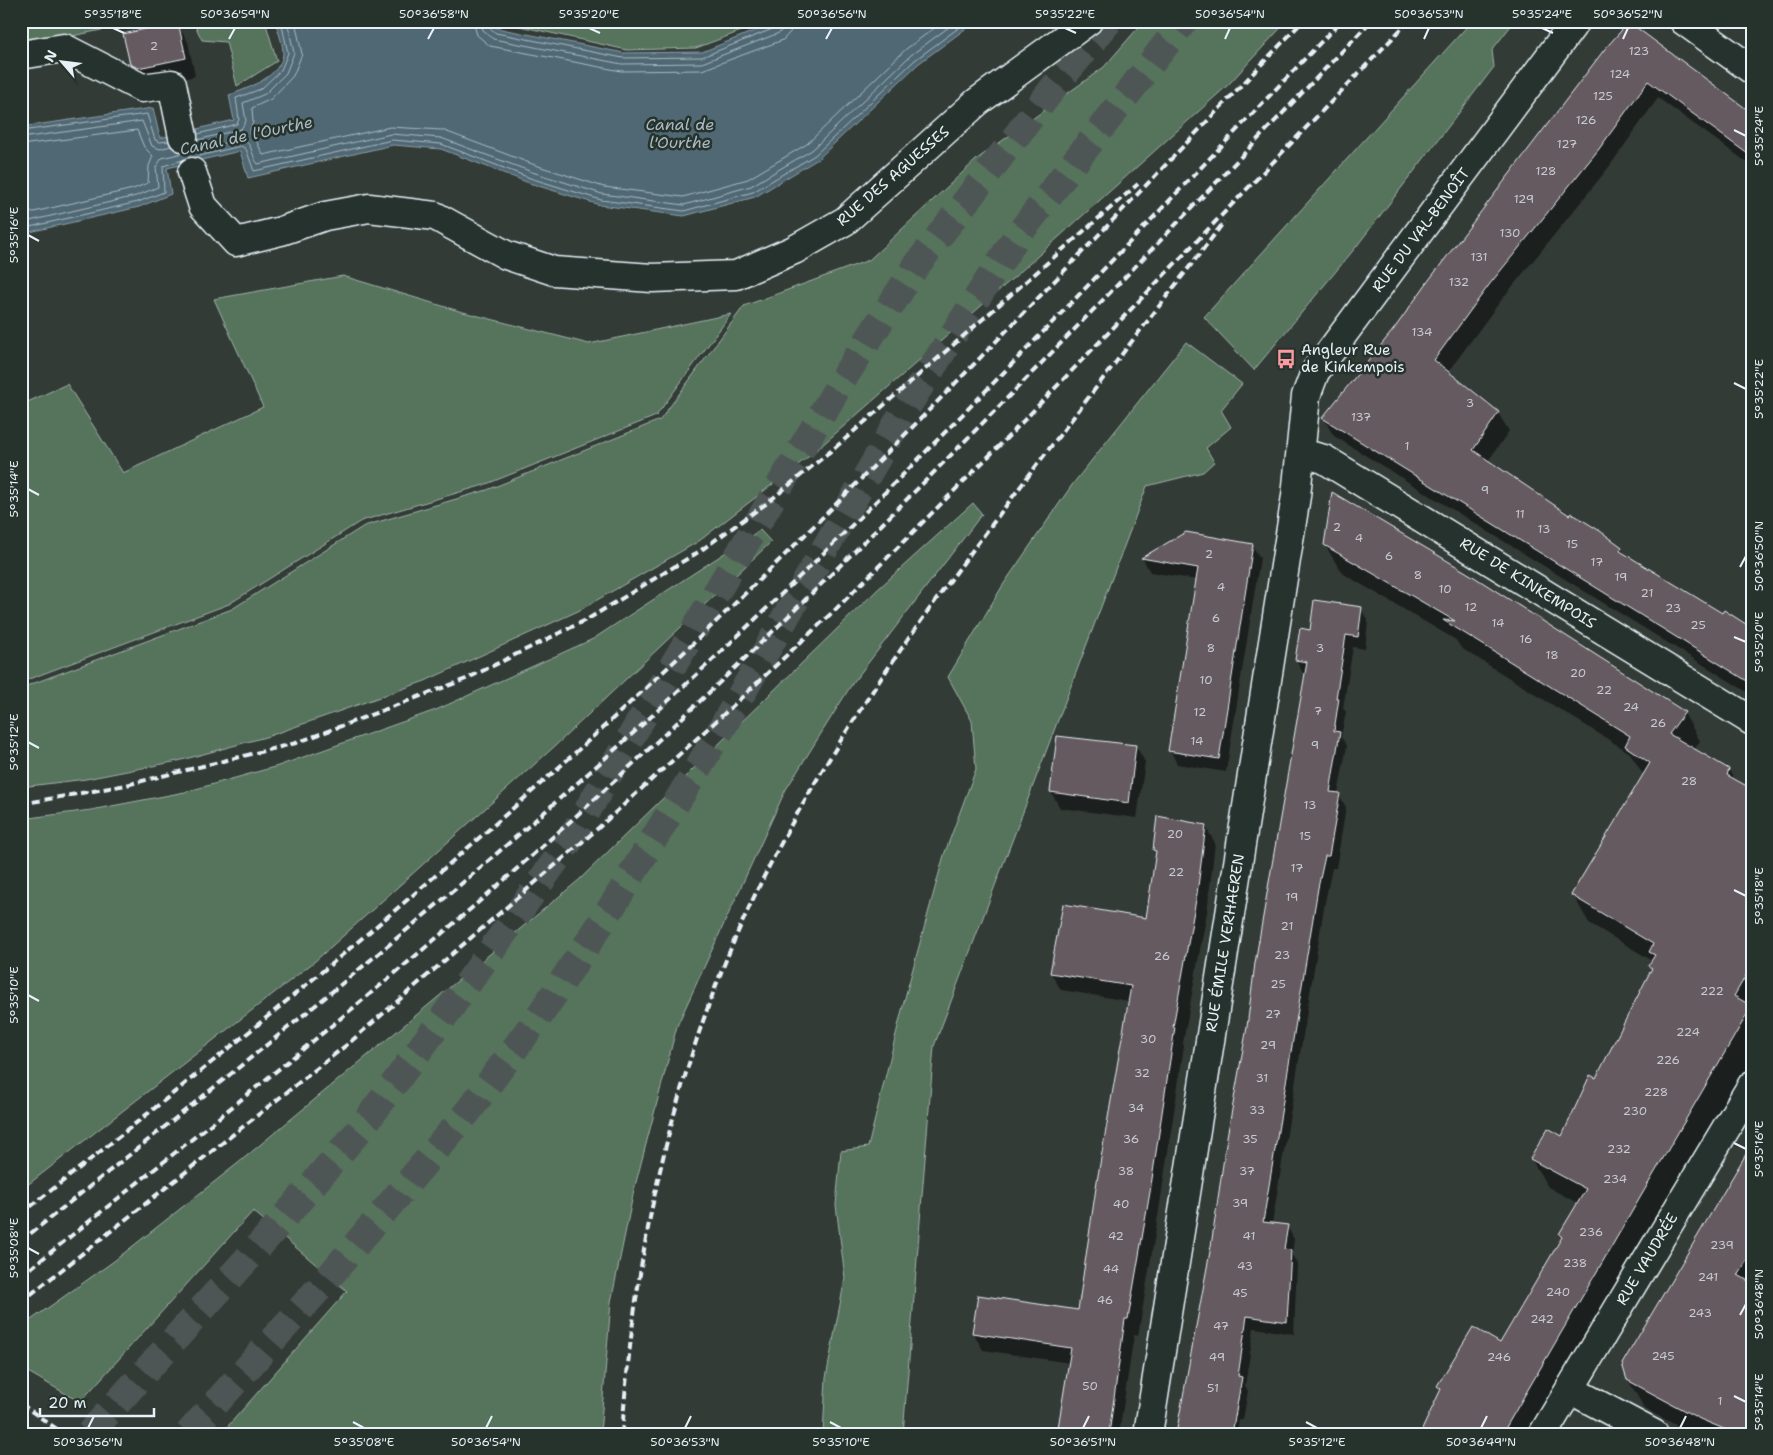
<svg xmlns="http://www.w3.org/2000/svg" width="1773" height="1455" font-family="'Shantell Sans',sans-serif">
	<rect width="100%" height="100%" fill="#333b37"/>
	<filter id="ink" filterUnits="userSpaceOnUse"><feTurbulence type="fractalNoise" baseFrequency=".02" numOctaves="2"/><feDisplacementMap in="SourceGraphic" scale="10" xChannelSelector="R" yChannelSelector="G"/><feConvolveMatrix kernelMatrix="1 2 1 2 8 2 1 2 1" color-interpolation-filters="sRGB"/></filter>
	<g filter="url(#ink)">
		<path fill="#56735c" stroke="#9fb2aa" d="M21,21h123l-81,17 -42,6z
			M193,21h72l12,40 -40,25 -11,-44 -24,-2z
			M497,21h271l-72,27 -69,2z
			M1144,21h143l-59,64 -208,187 -208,182 -113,87 -121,70 -153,70 -156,55 -91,25 -92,18 -65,8v-99l211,-79 132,-83 123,-36 173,-70 84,-114 125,-46 108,-101 127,-92z
			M1472,21h37l1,6 -18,23 2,17 -138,180 -102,123 -50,-53z
			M28,85l-1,43 -6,1v-43z
			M343,276l116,35 130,33 142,-30 -75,102 -172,69 -123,36 -132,83 -208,78v-277l46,-21 56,89 140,-66 -49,-108z
			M1186,342l56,42 -21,26 10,17 -25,21 8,14 -11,10 -56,14 -213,560 -31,388h-80l3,-56 19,-100 -9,-73 5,-54 27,-4 38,-153 38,-139 32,-86 -4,-48 -24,-44 55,-92 69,-100z
			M973,503l9,11 -130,170 -67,107 -108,235 -43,164 -23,112 -11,132h-379l126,-143 -94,-80 -173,191 -59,-34v-41l93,-66 123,-97 342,-284 298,-290z
			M760,530l11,12 -216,204 -241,216 -293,228v-371l70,-9 94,-18 93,-26 158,-56 157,-71z"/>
		<path fill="#4f6873" stroke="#8c9fa8" d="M275,21h215l6,7 128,25 78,-1 77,-31h197l-58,43 -100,95 -63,38 -71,19 -84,-11 -71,-22 -88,-34 -48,-4 -145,33 -8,-27 -73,17 4,26 -32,13 -118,27v-107l132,-19 7,30 74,-18 -5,-25c18,-6 53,-19 54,-42 0,-10 -5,-22 -8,-32z"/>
		<path fill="#0007" d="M177,24l11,18 7,34 -45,11 -8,-4 -11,-19z
			M1605,51l147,63v52l-94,-68 -49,69 -110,136 -51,69 50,41 11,18 -21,30 81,56 52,31 5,8 96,58 30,15v66l-418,-259 -11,-18 72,-88z
			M1187,533l65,12 8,13 -34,214 -49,-8 -7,-14 27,-170 -47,-8 -7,-13z
			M1325,545l145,31 214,137 16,28 -6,9 35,20 6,11 17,10v270l-217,373h-114l20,-43 -2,-5 62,-42 61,-106 -2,-3 19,-31 -31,-17 -17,-28 32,-21 33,-58 56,-110 -2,-4 3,-5 -64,-38 -16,-28 71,-119 -14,-23 -169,-105 -5,-8 -114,-67z
			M1361,609l7,12 -3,28 -12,-2 -10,61 3,4 -5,25 6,9 -9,48 8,13 -10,61h-4l-7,34 -53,322 15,2 7,13 -2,16 5,9 -3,70 -40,-6 -9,58 3,5 -5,29h-4l-2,14h-58l12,-65 115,-696h-3l-7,-13 15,-29z
			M1136,746l9,16 -8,56 -77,-10 -9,-16z
			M1205,826l10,17 -8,69 -24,131 1,3 -25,164 -21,126 -4,-1 -15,99h-61l12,-71 -87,-13 -10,-17 106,-22 50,-310 -68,-11 -10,-17 96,-54 10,-66 -2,-3z
			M1752,1147v287h-59l-48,-25 -17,-29z"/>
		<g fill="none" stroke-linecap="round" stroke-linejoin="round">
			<path stroke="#abbac3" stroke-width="1" d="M295,21l7,33 -9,22 -22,23 -19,9 1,14 -4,11 8,9 6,13 127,-28 52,3 93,35 69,22 79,10 65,-18 59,-35 99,-95 38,-28
				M473,21l4,14 13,11 131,25 81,-1 81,-30 8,-9 2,-10
				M481,21l2,9 10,9 129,25 80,-1 77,-30 5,-5 1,-7
				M487,21l1,5 8,7 127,25 79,-1 73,-29 4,-7
				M21,131l126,-17 8,26 5,2 9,-1
				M198,134l39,-10 2,-5 -3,-21 25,-9 20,-19 7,-17 -7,-32
				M21,138l121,-17 10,25 8,3 11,-3
				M197,140l44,-11 5,-8 -3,-18 22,-9 21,-21 8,-20 -7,-32
				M21,145l116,-15 7,17 9,9 -4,10 -1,17 -15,6 -112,26
				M191,158l50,-12 5,3 8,22 138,-31 49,4 89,34 71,22 83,11 69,-19 62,-37 100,-95 53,-39
				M21,223l115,-27 22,-9 -2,-20 6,-9 75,-18c17,-1 13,15 21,24l133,-30 50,4 91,34 70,22 82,11 67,-19 61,-36 99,-95 46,-34
				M21,229l117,-27 26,-10 -1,-26 23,-7"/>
		</g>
		<path fill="#655a5e" stroke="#e8f1f8" d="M178,22l8,36 -48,10 -8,-4 -7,-30z
			M1629,22l123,91v44l-104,-76 -49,68 -110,136 -55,75 65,52 -26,38 96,65 2,-2 29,18 22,16 -2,4 102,62 2,-3 28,18v56l-430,-266 72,-89 35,-49 175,-230z
			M1332,492l139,83 214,137 -16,22 60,35 -2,6 25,14v176l-18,31 18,10 -250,428h-82l21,-45 -4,-3 36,-59 27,16 62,-106 -3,-3 27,-45 -56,-30 18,-31 14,8 28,-61 6,3 56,-110 -4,-2 7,-11 -6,-3 4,-8 -82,-49 79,-132 -25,-17 5,-10 -187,-116 12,1 -131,-76z
			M1186,532l67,12 -34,215 -51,-8 30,-183 -57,-10z
			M1314,600l48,7 -4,30 -12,-2 -10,63h3l-5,33 6,1 -10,60 10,1 -11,63h-4l-7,32 -55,334 25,3 -4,24 7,1 -4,72 -40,-6 -9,60 4,1 -10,57h-56l35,-188 16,-109 20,-110 8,-64 52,-301 -12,-2 5,-32 10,2z
			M1057,736l79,9 -7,58 -79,-11z
			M1157,816l49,9 -9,69 -24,133h2l-25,165 -22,127h-3l-16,115h-52l14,-86 -99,-15 6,-38 100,15 19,-129 34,-195 -81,-13 13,-69 83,14 10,-67 -3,-1z
			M1752,1144v108l-14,23 14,8v151h-16l-36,-15 -73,-39 -5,-16z"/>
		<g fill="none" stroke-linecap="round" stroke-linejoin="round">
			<path stroke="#4e5654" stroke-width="28" stroke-dasharray="28 14" stroke-linecap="butt" d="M89,1434l187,-207 86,-100 81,-109 125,-175 273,-461 75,-116 138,-179 55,-66
				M188,1434l135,-150 147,-175 72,-97 66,-99 107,-173 189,-329 111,-172 169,-218"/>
			<defs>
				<path id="minor" d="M1684,21l68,49
					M21,55l43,-7 78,40 30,-4 11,53
					M192,172l11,34 33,36 45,-11 44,-15 44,-8 66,8 71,39 48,16 98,7 84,-3 58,-25 51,-29 132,-119 111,-81
					M1301,453l23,6 428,262
					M1571,1390l83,44
					M1148,1434l148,-938 10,-100 9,-24 261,-351
					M1543,1434l209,-349"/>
			</defs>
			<use href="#minor" stroke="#e8f1f8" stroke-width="31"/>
			<use href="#minor" stroke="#26332d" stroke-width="28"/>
			<path stroke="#e8f1f8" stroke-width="4" stroke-dasharray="8 4" stroke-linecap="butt" d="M21,804l105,-19 170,-42 170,-64 122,-60 112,-68 67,-48 70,-57 301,-262
				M21,1214c227,-178 449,-360 659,-558 215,-204 418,-421 623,-635
				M21,1241c184,-146 369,-292 545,-448 274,-241 523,-509 775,-772
				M21,1276c191,-153 383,-304 564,-468 274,-250 529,-519 786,-787
				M21,1302l328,-259 247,-213 129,-117 111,-104 167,-167 406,-421
				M21,1404l43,30
				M21,1430l5,4
				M622,1434c10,-146 36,-289 86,-427 64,-179 174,-337 288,-488 75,-100 152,-198 228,-297"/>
		</g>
	</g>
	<path fill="none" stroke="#e8f1f8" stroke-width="2" d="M113,28l11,5M589,28l11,5M1065,28l11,5M1542,28l11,5M229,39l6,-11M428,39l6,-11M826,39l6,-11M1225,39l5,-11M1424,39l5,-11M1623,39l5,-11M1734,130l12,6M28,235l11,6M1734,383l12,6M28,489l11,6M1740,567l6,-11M1734,637l12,5M28,742l11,6M1734,890l12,6M28,995l11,6M1734,1143l12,6M28,1248l11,6M1740,1315l6,-11M1734,1396l12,6M353,1422l11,6M830,1422l11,6M1306,1422l11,6M88,1428l6,-12M486,1428l6,-12M685,1428l6,-12M1083,1428l6,-12M1481,1428l6,-12M1680,1428l6,-12"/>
	<defs>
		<symbol id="bus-bare" viewBox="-9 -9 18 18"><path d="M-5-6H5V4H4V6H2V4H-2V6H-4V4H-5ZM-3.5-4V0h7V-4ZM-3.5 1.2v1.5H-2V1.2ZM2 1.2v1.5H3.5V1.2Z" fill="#ff9aa2" stroke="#26332d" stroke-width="2.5" paint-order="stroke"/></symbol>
	</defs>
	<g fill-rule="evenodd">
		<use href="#bus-bare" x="1272" y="345" width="28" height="28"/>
	</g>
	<g text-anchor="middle" stroke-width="5" stroke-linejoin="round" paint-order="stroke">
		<g font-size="12" fill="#c7cbd2">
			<text x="154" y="50">2</text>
			<text x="1639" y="55">123</text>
			<text x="1620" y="78">124</text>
			<text x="1603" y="100">125</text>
			<text x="1586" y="124">126</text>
			<text x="1567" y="148">127</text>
			<text x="1546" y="175">128</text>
			<text x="1524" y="203">129</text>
			<text x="1510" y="237">130</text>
			<text x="1479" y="261">131</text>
			<text x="1459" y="286">132</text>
			<text x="1422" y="336">134</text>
			<text x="1470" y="407">3</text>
			<text x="1361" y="421">137</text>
			<text x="1407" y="450">1</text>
			<text x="1485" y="494">9</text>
			<text x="1520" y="518">11</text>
			<text x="1337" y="531">2</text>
			<text x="1544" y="533">13</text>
			<text x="1359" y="542">4</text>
			<text x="1572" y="548">15</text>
			<text x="1209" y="558">2</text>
			<text x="1389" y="560">6</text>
			<text x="1597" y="566">17</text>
			<text x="1418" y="579">8</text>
			<text x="1621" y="581">19</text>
			<text x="1221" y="591">4</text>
			<text x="1445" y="593">10</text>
			<text x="1647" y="597">21</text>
			<text x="1471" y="611">12</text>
			<text x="1673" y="612">23</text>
			<text x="1216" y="622">6</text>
			<text x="1498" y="627">14</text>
			<text x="1698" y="629">25</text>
			<text x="1526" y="643">16</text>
			<text x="1211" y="652">8</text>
			<text x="1320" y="652">3</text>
			<text x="1552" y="659">18</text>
			<text x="1578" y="677">20</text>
			<text x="1206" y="684">10</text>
			<text x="1604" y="694">22</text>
			<text x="1631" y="711">24</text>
			<text x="1318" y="715">7</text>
			<text x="1200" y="716">12</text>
			<text x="1658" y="727">26</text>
			<text x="1197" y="745">14</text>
			<text x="1315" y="749">9</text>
			<text x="1689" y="785">28</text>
			<text x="1310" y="809">13</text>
			<text x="1175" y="838">20</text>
			<text x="1305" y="840">15</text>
			<text x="1297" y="872">17</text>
			<text x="1176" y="876">22</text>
			<text x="1292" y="901">19</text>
			<text x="1287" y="930">21</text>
			<text x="1282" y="959">23</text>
			<text x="1162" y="960">26</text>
			<text x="1278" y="988">25</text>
			<text x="1712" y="995">222</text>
			<text x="1273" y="1018">27</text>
			<text x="1688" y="1036">224</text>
			<text x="1148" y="1043">30</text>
			<text x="1268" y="1049">29</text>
			<text x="1668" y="1064">226</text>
			<text x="1142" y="1077">32</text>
			<text x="1262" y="1082">31</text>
			<text x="1656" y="1096">228</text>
			<text x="1136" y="1112">34</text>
			<text x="1257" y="1114">33</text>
			<text x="1635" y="1115">230</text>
			<text x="1131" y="1143">36</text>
			<text x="1250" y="1143">35</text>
			<text x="1619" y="1153">232</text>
			<text x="1126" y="1175">38</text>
			<text x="1247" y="1175">37</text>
			<text x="1615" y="1183">234</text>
			<text x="1240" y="1207">39</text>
			<text x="1121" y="1208">40</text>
			<text x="1591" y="1236">236</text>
			<text x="1116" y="1240">42</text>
			<text x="1249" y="1240">41</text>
			<text x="1722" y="1249">239</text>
			<text x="1575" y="1267">238</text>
			<text x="1245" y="1270">43</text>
			<text x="1111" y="1273">44</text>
			<text x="1708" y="1281">241</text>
			<text x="1558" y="1296">240</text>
			<text x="1240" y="1297">45</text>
			<text x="1105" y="1304">46</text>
			<text x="1700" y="1317">243</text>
			<text x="1542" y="1323">242</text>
			<text x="1221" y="1330">47</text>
			<text x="1663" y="1360">245</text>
			<text x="1217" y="1361">49</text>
			<text x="1499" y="1361">246</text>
			<text x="1090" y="1390">50</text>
			<text x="1213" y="1392">51</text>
			<text x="1720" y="1405">1</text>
		</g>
		<g font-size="15" fill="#e8f1f8" stroke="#26332d">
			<text transform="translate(893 176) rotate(-41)" y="5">RUE DES AGUESSES</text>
			<text transform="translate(1421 230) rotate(-53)" y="5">RUE DU VAL-BENOÎT</text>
			<text transform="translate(1528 583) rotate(32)" y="5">RUE DE KINKEMPOIS</text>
			<text transform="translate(1225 943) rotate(-81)" y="5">RUE ÉMILE VERHAEREN</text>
			<text transform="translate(1647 1259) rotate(-59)" y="5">RUE VAUDRÉE</text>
		</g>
		<g font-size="15" fill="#e8f1f8" stroke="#26332d" text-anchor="start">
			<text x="1301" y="355">Angleur Rue<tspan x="1301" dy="17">de Kinkempois</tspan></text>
		</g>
		<g font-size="16" font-style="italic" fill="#abbac3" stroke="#26332d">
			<text x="680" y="130">Canal de<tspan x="680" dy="18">l'Ourthe</tspan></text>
			<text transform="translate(246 135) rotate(-12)" y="6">Canal de l'Ourthe</text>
		</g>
	</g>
	<rect width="1773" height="1455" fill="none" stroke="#26332d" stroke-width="55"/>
	<g transform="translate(62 62) rotate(298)" stroke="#26332d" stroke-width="4" paint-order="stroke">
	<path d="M0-4L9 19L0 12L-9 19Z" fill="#e8f1f8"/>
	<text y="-8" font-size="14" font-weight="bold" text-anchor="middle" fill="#e8f1f8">N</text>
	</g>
	<path d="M40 1408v8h114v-8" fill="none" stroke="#e8f1f8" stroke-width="2.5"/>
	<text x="48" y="1408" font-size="15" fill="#e8f1f8" stroke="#26332d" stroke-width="4" paint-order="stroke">20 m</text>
	<rect x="28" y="28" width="1718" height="1400" fill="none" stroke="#e8f1f8" stroke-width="2"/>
	<g font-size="12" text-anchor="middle" fill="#e8f1f8">
		<text x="113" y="18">5°35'18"E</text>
		<text x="235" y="18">50°36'59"N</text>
		<text x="434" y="18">50°36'58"N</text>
		<text x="589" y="18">5°35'20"E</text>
		<text x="832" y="18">50°36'56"N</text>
		<text x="1065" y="18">5°35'22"E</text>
		<text x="1230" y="18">50°36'54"N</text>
		<text x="1429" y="18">50°36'53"N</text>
		<text x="1542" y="18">5°35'24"E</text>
		<text x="1628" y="18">50°36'52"N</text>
		<text transform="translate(1759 136) rotate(-90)" y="4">5°35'24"E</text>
		<text transform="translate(14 235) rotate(-90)" y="4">5°35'16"E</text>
		<text transform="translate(1759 389) rotate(-90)" y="4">5°35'22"E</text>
		<text transform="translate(14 489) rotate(-90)" y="4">5°35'14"E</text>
		<text transform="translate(1759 556) rotate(-90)" y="4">50°36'50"N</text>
		<text transform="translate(1759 642) rotate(-90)" y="4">5°35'20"E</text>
		<text transform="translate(14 742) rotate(-90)" y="4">5°35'12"E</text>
		<text transform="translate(1759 896) rotate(-90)" y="4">5°35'18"E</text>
		<text transform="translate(14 995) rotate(-90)" y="4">5°35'10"E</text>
		<text transform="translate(1759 1149) rotate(-90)" y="4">5°35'16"E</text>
		<text transform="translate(14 1248) rotate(-90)" y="4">5°35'08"E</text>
		<text transform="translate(1759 1304) rotate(-90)" y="4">50°36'48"N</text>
		<text transform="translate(1759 1402) rotate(-90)" y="4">5°35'14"E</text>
		<text x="88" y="1446">50°36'56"N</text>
		<text x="364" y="1446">5°35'08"E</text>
		<text x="486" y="1446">50°36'54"N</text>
		<text x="685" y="1446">50°36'53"N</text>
		<text x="841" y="1446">5°35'10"E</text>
		<text x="1083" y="1446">50°36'51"N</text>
		<text x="1317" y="1446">5°35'12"E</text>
		<text x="1481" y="1446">50°36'49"N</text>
		<text x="1680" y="1446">50°36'48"N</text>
	</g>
</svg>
